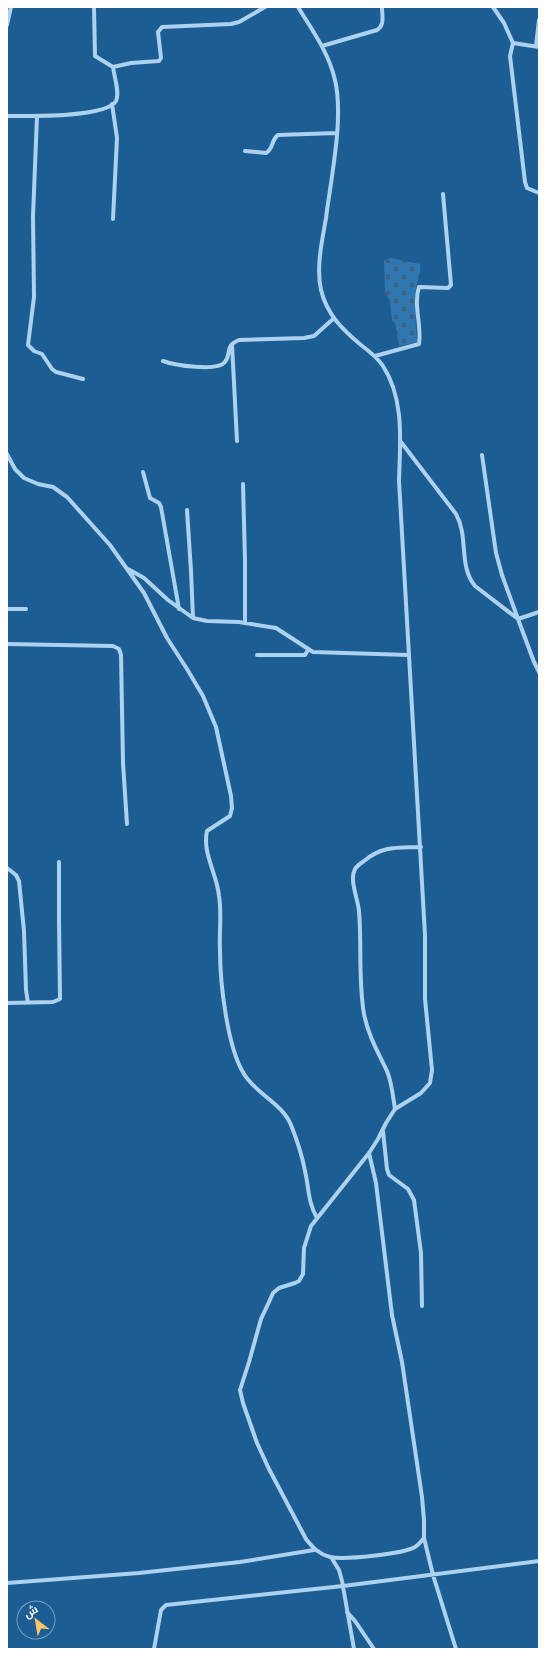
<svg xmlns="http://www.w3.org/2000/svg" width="546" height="1656" font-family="Inter,Cairo,sans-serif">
	<defs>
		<pattern id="cemetery-stones" width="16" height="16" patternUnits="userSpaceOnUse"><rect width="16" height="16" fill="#3077b1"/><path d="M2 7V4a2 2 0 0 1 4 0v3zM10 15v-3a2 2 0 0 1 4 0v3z" fill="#3e627e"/></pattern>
	</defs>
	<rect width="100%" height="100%" fill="#1c5d93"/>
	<path fill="url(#cemetery-stones)" d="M390,258l30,6c2,8 -3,16 -4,25 -2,17 0,35 1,53l-18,4 -4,-23 -3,-3 -2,-19 -5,-9 -1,-31z"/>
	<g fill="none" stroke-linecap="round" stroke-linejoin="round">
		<path stroke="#add2ef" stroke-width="4" d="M94,7l1,49 18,11 18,-4 28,-2 2,-3 -3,-26 4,-5 69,-3 8,-2 26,-15
			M298,7c14,23 31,46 37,73 9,38 -4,98 -9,138 -4,23 -10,49 -5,72 6,25 22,40 40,55 8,6 16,12 22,21 22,34 17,77 16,115l26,454v64l7,71 -2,13 -9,10 -26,16 -9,14 -8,16 -9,14 -58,73 -7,22 -1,26 -4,7 -4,2 -16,5 -6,5 -4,9 -8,17 -12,43 -9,28 3,13 14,40 12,26 37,70c7,9 13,15 24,18 15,3 73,-3 85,-10 4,-2 6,-6 9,-9
			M493,7l11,16 9,20 -3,13 15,126 2,6 12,5
			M7,25l4,-18
			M513,43l26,4
			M322,46l55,-16c8,-5 5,-14 5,-23
			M536,46l3,-26
			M112,104l5,34 -4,81
			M7,116c20,0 99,2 109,-15 4,-8 -2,-25 -3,-34
			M37,116l-4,100 1,81 -6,48 6,6 8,3 10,15 4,3 27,7
			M245,151l21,2c8,-5 5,-13 12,-18l58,-2
			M232,344l5,97
			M375,356l44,-12c3,-18 -6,-39 0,-57l29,1 3,-3 -8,-91
			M163,361c11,4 54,11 62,1 7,-9 -1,-16 14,-22l65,-2 10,-2 19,-17
			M401,442l55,72c13,23 2,51 19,72l43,33 16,43 5,10
			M7,454l8,15 9,9 14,6 15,3 14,10 43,48 34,48 23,45 20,31 16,27 13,31 15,69 1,12 -2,8 -23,15c-5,22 10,43 12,65 3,17 0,36 1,54 0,32 7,97 24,124 12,20 38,29 47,51 6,15 11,30 14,46 4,17 3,32 12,47
			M482,455l14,98 6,22 16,44 21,-7
			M143,472l7,26 9,5 2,4 18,102
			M243,484l2,77v61
			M187,510l4,61 2,47
			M128,569l16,9 24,22 25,18 14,3 32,1 37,6 37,24 96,3
			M7,609h19
			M7,644l106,2 6,3 2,6 2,108 4,61
			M257,655h48l3,-5
			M7,868l9,7 3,6 5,50 2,59 2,13
			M7,1003l46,-1 7,-3 -1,-80v-57
			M395,1109c-2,-12 -3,-26 -8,-38 -9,-19 -19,-36 -23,-57 -6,-35 -2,-68 -5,-103 -1,-12 -10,-31 -4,-42 2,-3 6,-6 9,-8 19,-16 35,-13 57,-14
			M383,1131l4,38 2,6 19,14 6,11 7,53 1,53
			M369,1153l7,30 16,132 10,47 20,135 2,23v18l9,37 23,74
			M331,1557l8,13 3,11 12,68
			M7,1583l132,-10 101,-11 74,-12
			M347,1612l8,9 19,28
			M154,1649l7,-39 5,-5 177,-19 196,-25"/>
	</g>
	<rect width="546" height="1656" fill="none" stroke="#ffffff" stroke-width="16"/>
	<g transform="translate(36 1620) rotate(329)"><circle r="19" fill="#1c5d93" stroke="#779ebe"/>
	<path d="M0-3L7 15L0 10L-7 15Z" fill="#ffc56b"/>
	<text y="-6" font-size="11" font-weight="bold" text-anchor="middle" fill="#ffffff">ش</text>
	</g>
</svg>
